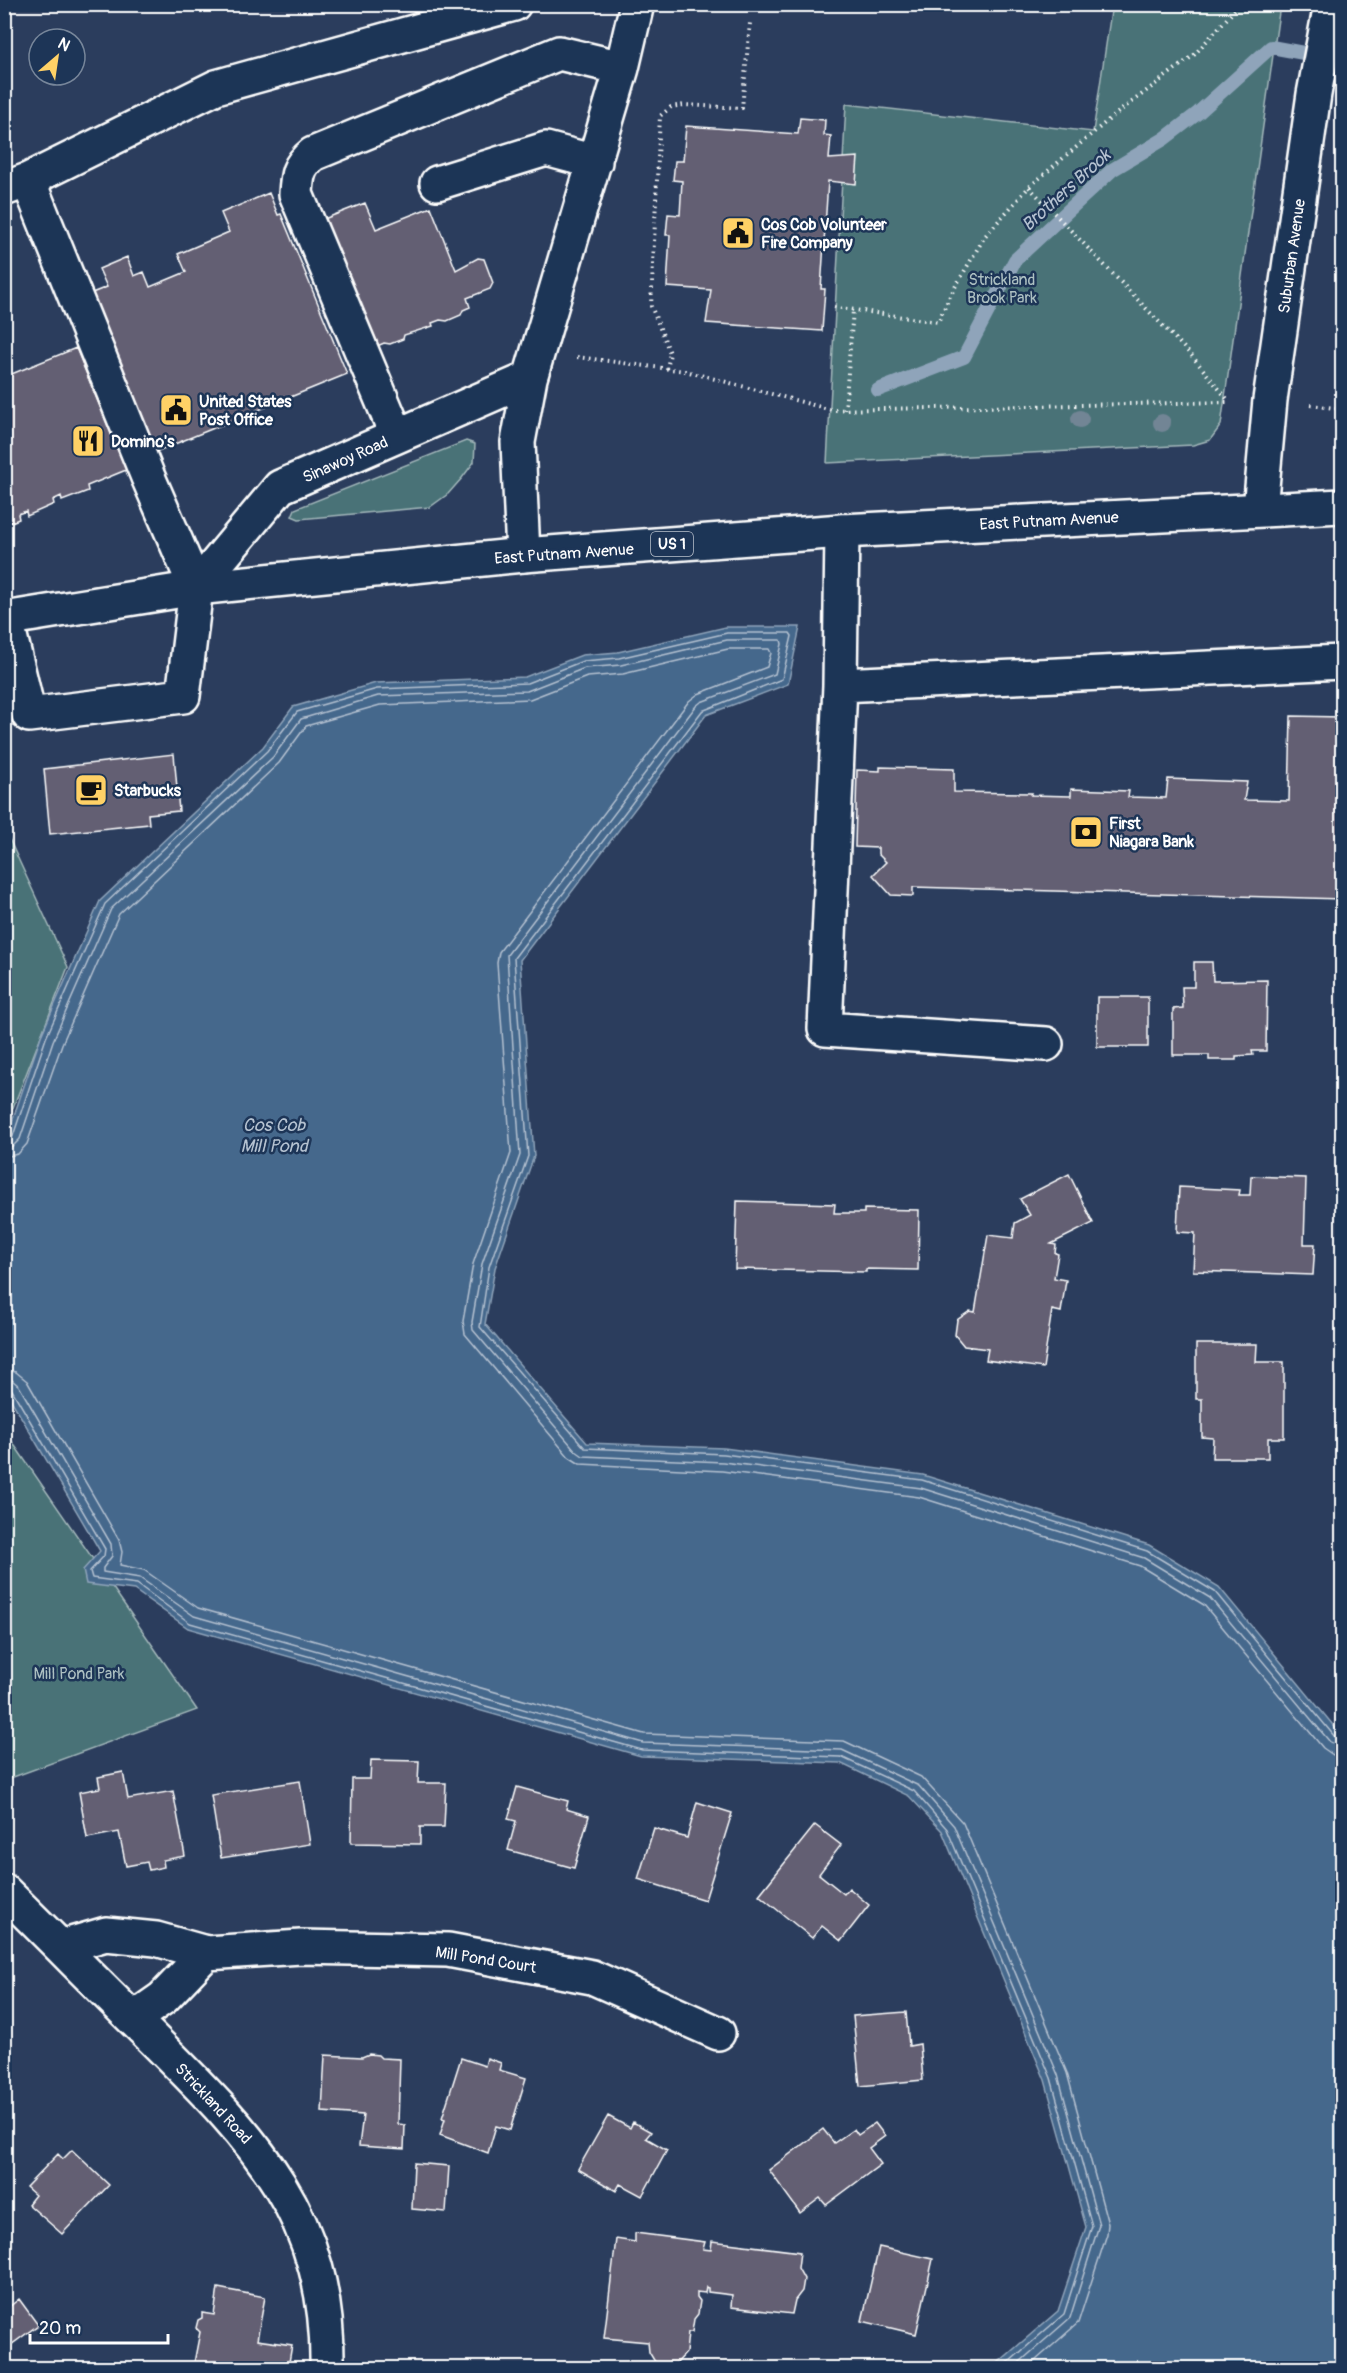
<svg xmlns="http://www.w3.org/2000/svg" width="1347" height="2373" font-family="Pangolin,sans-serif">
	<rect width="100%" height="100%" fill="#2b3d5d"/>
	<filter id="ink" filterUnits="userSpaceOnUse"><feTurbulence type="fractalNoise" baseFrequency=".0167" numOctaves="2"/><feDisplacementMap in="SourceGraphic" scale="12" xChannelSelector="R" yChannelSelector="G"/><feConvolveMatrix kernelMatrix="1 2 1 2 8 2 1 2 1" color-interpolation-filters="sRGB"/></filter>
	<g filter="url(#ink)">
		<path fill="#487277" stroke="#a4b8bb" stroke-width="1.5" d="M1112,5h168l-59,420 -11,15 -17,5 -366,18 19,-359 247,28z
			M466,441l9,3 -1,18 -12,16 -14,16 -18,13 -131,12 -7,-3 3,-7z
			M4,828l64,139 -63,161h-1z
			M4,1430l193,280 -192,70h-1z"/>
		<path fill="#45678c" stroke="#8fa4ba" stroke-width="1.5" d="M726,627h74l-12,57 -82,31 -186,245 14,196 -39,112 -10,56 102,119 137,5 199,27 226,70 70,42 123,149v632h-350l66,-57 28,-84 -41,-147 -103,-249 -33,-35 -69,-33 -199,-7 -453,-128 -54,-38 -48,-6 -3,-14 17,-19 -96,-163 1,-246 36,-106 59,-135 163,-154 30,-40 83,-24 149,-6 57,-22 36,-3z"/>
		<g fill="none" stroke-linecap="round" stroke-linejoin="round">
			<path stroke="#b5c2d1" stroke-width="1.5" d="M4,1140h6l3,-4 33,-98 59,-134 162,-153 30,-39 80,-23 150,-6 56,-22 36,-3 108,-25h63l2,3 -10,43 -80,32 -188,247 14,198 -39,111 -9,60 105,121 139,6 198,26 225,71 68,41 120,145 7,3
				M4,1148l9,-2 7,-7 33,-98 58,-132 162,-152 28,-38 77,-23 149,-5 58,-23 36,-3 106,-25h54l1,4 -7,30 -74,28 -5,4 -189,249 13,200 -38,109 -10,58 1,8 103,121 7,5 140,6 198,26 223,70 66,40 120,144 12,5
				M4,1157l14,-3 9,-10 35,-100 57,-130 160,-151 27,-37 74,-21 150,-6 57,-22 36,-3 105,-25h41l2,4 -4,14 -69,27 -9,7 -190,251 -2,11 14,190 -38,111 -10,57 2,13 104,123 11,7 142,7 197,26 221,69 64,39 119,143 10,7 9,1
				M4,1370l12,2 11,9 92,159 3,12 -2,13 24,5 54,38 446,126 200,7 77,36 42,46 104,250 41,151 -1,10 -29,89 -51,45
				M4,1379l8,1 7,6 92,158 1,12 -9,12v4l37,6 54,38 449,127 199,7 77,36 35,40 104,249 41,150 -29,93 -57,50
				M4,1386l8,4 93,159 -1,7 -14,15 2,7 45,6 53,39 452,127 199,7 73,34 33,38 104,249 41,148 -28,88 -62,54"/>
			<path stroke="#8fa4ba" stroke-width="14" d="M878,390l86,-33 51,-97 97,-90 52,-31 34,-26 73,-66 71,13"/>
		</g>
		<path fill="#635e73" stroke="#fff" stroke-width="1.5" d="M800,118l25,2 -1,15 7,1 -2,23 29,-2 -2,27 -28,-3 -7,108h4l-3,42 -116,-8 5,-33 -44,-3 3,-52h-4l2,-21 12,1 2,-34 -9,-1 2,-19h8l3,-35 112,8z
			M269,193l9,22 3,-1 66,160 -192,78 -63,-159 15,-6 -8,-18 28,-12 7,19 10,-4 6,15 36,-15 -8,-18 51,-22 -8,-19z
			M365,203l11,26 55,-22 25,63 22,-12 6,1 9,24 -3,6 -23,9 3,9 -7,3 -2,5 -14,6 -7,-1 -8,3 1,3 -29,9 -1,4 -13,5 -6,-1 -9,4 -51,-128z
			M76,348l50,122 -39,16 1,5 -26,10 -1,-5 -8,4 1,4 -27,12 -1,-5 -8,3 1,5 -15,6v-148z
			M1291,716l51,1v182l-429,-12v9l-22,-1 -18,-20 13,-13 -8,-8v-6l-23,-1 2,-77 23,1v-4l74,2v23l78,1 -1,2 40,1v-7l58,2 -1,6 38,1 2,-19 79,3 -3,18 45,1z
			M174,754l5,57 -31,3 1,10 -99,10 -6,-65z
			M1194,962h18l1,19 54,-1 -1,71h-14l1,4 -17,1v4h-27v-5h-36v-46l10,-1 -1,-21h12z
			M1097,997h51v50h-51z
			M1069,1174l24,49 -42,21 5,1 -1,8 3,1 -4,24 12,2 -5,32 -9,-2 -9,58 -57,-8 2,-11 -24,-3 -9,-11 2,-15 13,-9 5,1 13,-77 25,3 2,-15 15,-8 -10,-16z
			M1251,1176l55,2 -2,66h11l-2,31 -120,-4 2,-38 -18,-1 2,-45 61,3 -1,5h11z
			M737,1201l98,3 -1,9h30v-4l55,1 -1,60 -52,-1v3l-131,-3z
			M1196,1344h61l-1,18h28v76h-16v20h-56l1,-20 -11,-1v-38h-6z
			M371,1760l48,1 -1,22h28l-2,44h-24v17l-69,-1 1,-64h18z
			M123,1772l5,27 45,-8 12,65 -22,4 1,7 -15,3 -2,-8 -21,4 -7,-34 -32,6 -8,-46 21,-4 -2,-11z
			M300,1781l10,63 -89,14 -10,-63z
			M517,1787l51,14 -2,8 23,7 -15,52 -66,-18 8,-29 -8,-2z
			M697,1802l35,11 -27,87 -67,-21 16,-51 33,10z
			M815,1825l26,20 -22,29 25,20 5,-6 20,17 -28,36 -19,-15 -10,12 -53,-43z
			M906,2012l3,34 11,-2 3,36 -63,6 -7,-70z
			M369,2054l9,1 3,3 19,1 -2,65 7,1 -1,24 -45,-3 4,-31 -41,-3 3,-57 37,2z
			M461,2058l24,8 2,-8 14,5 -2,7 27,8 -16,52 -14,-4 -8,27 -48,-18 5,-16 -3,-1z
			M608,2116l22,12 3,-6 18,10 -5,6 21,12 -25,46 -22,-12 -4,7 -38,-22z
			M875,2123l10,13 -16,12 12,16 -55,41 -6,-7 -20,15 -31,-43 54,-41 11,14 20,-14 4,6z
			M72,2150l37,35 -47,49 -34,-30 7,-9 -9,-8 32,-33 5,5z
			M414,2163l35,3 -3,46 -34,-3z
			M635,2233l70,9 -2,7 8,1 1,-9 88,11 -2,16 6,11 -2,12 -7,9 -3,14 -61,-7 1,-12 -24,-3v-4l-2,-1 -1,6 -8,-1v5l3,4 -2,13 -4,5 -2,13h-4l-2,21 -11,12 -5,2 -15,-5 -6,-10 -1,-10 -44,-4 12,-99 19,3z
			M879,2247l54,12 -17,75 -54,-13z
			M218,2288l47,9 -8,43 35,5 -4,23h-95l7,-36 -4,-4 2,-8 4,-2v-5l12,2z
			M19,2299l19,26 -34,25v-39z"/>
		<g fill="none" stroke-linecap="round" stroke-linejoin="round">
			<defs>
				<path id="minor" d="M437,183l109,-34 49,13
					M4,189l24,-9 188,-93 298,-83
					M397,436l-101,-242c1,-19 2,-28 17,-40l246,-101 63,15
					M1260,509l10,-109 44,-306 17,-90
					M523,555l-5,-113 12,-64 92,-310 15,-64
					M196,588l84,-101 250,-109
					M6,619l23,96 154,-19 13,-108 -48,-111 -120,-297
					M840,685l2,-154
					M1046,1044l-221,-15 15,-344 502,-23
					M4,1891c47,46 92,92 139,138 104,104 187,180 184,339
					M61,1947l45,-13 50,5 50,14 95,-6 147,3 144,27 126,56
					M133,2019l30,-21 43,-45"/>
				<path id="major" d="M4,619l192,-31 327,-33 319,-24 500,-25"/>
			</defs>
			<use href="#minor" stroke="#fff" stroke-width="38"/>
			<use href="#major" stroke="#fff" stroke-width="38"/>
			<path stroke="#fff" stroke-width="4" stroke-dasharray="1.5 4.5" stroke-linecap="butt" d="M1029,187l163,169 37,45
				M834,307l104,15 12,-26 35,-60 44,-49 83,-70 82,-62 46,-51
				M577,357l108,14 147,39 397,-8
				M667,369l3,-16 -19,-47 9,-190 11,-9 13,-2 58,3 8,-85
				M1311,405l31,4
				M845,410l8,-100"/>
			<use href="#minor" stroke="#1d3557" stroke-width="33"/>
			<use href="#major" stroke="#1d3557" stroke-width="33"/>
		</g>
		<g fill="#728595">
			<circle cx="1080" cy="419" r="9"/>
			<circle cx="1162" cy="423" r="9"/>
		</g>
	</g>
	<defs>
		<symbol id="civic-square" viewBox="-11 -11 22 22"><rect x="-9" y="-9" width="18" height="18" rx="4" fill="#ffd166" stroke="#1d3557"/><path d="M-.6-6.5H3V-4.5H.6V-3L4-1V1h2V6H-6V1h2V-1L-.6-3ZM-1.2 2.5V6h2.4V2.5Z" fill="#111"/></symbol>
		<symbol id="restaurant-square" viewBox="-11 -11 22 22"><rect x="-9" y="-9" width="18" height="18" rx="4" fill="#ffd166" stroke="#1d3557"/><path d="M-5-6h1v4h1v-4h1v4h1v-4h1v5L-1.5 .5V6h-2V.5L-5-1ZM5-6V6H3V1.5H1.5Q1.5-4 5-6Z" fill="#111"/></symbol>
		<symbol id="cafe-square" viewBox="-11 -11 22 22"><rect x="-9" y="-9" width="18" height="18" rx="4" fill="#ffd166" stroke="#1d3557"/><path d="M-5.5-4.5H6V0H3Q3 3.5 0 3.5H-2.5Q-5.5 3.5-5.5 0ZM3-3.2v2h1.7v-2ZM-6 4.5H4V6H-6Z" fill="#111"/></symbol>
		<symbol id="bank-square" viewBox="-11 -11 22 22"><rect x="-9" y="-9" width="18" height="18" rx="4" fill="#ffd166" stroke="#1d3557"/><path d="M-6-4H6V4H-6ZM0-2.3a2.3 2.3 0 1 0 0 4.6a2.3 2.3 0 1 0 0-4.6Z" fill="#111"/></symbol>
	</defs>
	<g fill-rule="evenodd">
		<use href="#civic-square" x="719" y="214" width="38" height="38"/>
		<use href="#civic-square" x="157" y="391" width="38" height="38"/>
		<use href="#restaurant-square" x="69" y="422" width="38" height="38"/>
		<use href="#cafe-square" x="72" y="771" width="38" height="38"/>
		<use href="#bank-square" x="1067" y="813" width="38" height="38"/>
	</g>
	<g text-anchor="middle" stroke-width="5" stroke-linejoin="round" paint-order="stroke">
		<rect fill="#1d3557" stroke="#bbc2cd" stroke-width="1.5" x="651" y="532" width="42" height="24" rx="4.5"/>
		<g font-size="15" font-weight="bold" fill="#fff">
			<text x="672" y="549">US 1</text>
		</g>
		<g font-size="16" font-weight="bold" fill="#fff" stroke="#1d3557" text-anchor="start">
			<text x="761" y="230">Cos Cob Volunteer<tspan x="761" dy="18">Fire Company</tspan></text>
			<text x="199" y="407">United States<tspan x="199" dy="18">Post Office</tspan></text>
			<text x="111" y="447">Domino's</text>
			<text x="114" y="796">Starbucks</text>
			<text x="1109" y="829">First<tspan x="1109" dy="18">Niagara Bank</tspan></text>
		</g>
		<g font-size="16" fill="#fff" stroke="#1d3557">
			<text transform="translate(1291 256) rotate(-82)" y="6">Suburban Avenue</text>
			<text transform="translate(345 459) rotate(-24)" y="6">Sinawoy Road</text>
			<text transform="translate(1049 520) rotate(-3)" y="6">East Putnam Avenue</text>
			<text transform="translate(564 553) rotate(-4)" y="6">East Putnam Avenue</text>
			<text transform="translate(486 1959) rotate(9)" y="6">Mill Pond Court</text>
			<text transform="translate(214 2103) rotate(47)" y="6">Strickland Road</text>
		</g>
		<g font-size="16" fill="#adc0c2" stroke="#1d3557">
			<text x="1002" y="285">Strickland<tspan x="1002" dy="18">Brook Park</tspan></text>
			<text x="79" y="1679">Mill Pond Park</text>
		</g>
		<g font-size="18" font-style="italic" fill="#b5c2d1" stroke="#1d3557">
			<text transform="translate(1066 190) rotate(-42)" y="6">Brothers Brook</text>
			<text x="274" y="1131">Cos Cob<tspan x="274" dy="21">Mill Pond</tspan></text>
		</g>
	</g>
	<rect width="1347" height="2373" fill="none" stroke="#1d3557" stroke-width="24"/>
	<rect x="12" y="12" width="1323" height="2349" fill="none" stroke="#fff" stroke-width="2" filter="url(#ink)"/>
	<g transform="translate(57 57) rotate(29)"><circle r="28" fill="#1d3557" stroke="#77869a" stroke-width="1.5"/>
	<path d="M0-4.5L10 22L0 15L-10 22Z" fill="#ffd166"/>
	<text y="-9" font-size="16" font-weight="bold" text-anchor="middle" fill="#ffffff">N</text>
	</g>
	<path d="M30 2334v9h138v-9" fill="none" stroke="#ffffff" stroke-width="3"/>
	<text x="39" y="2334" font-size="18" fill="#ffffff" stroke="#1d3557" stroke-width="4.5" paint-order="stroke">20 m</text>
</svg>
